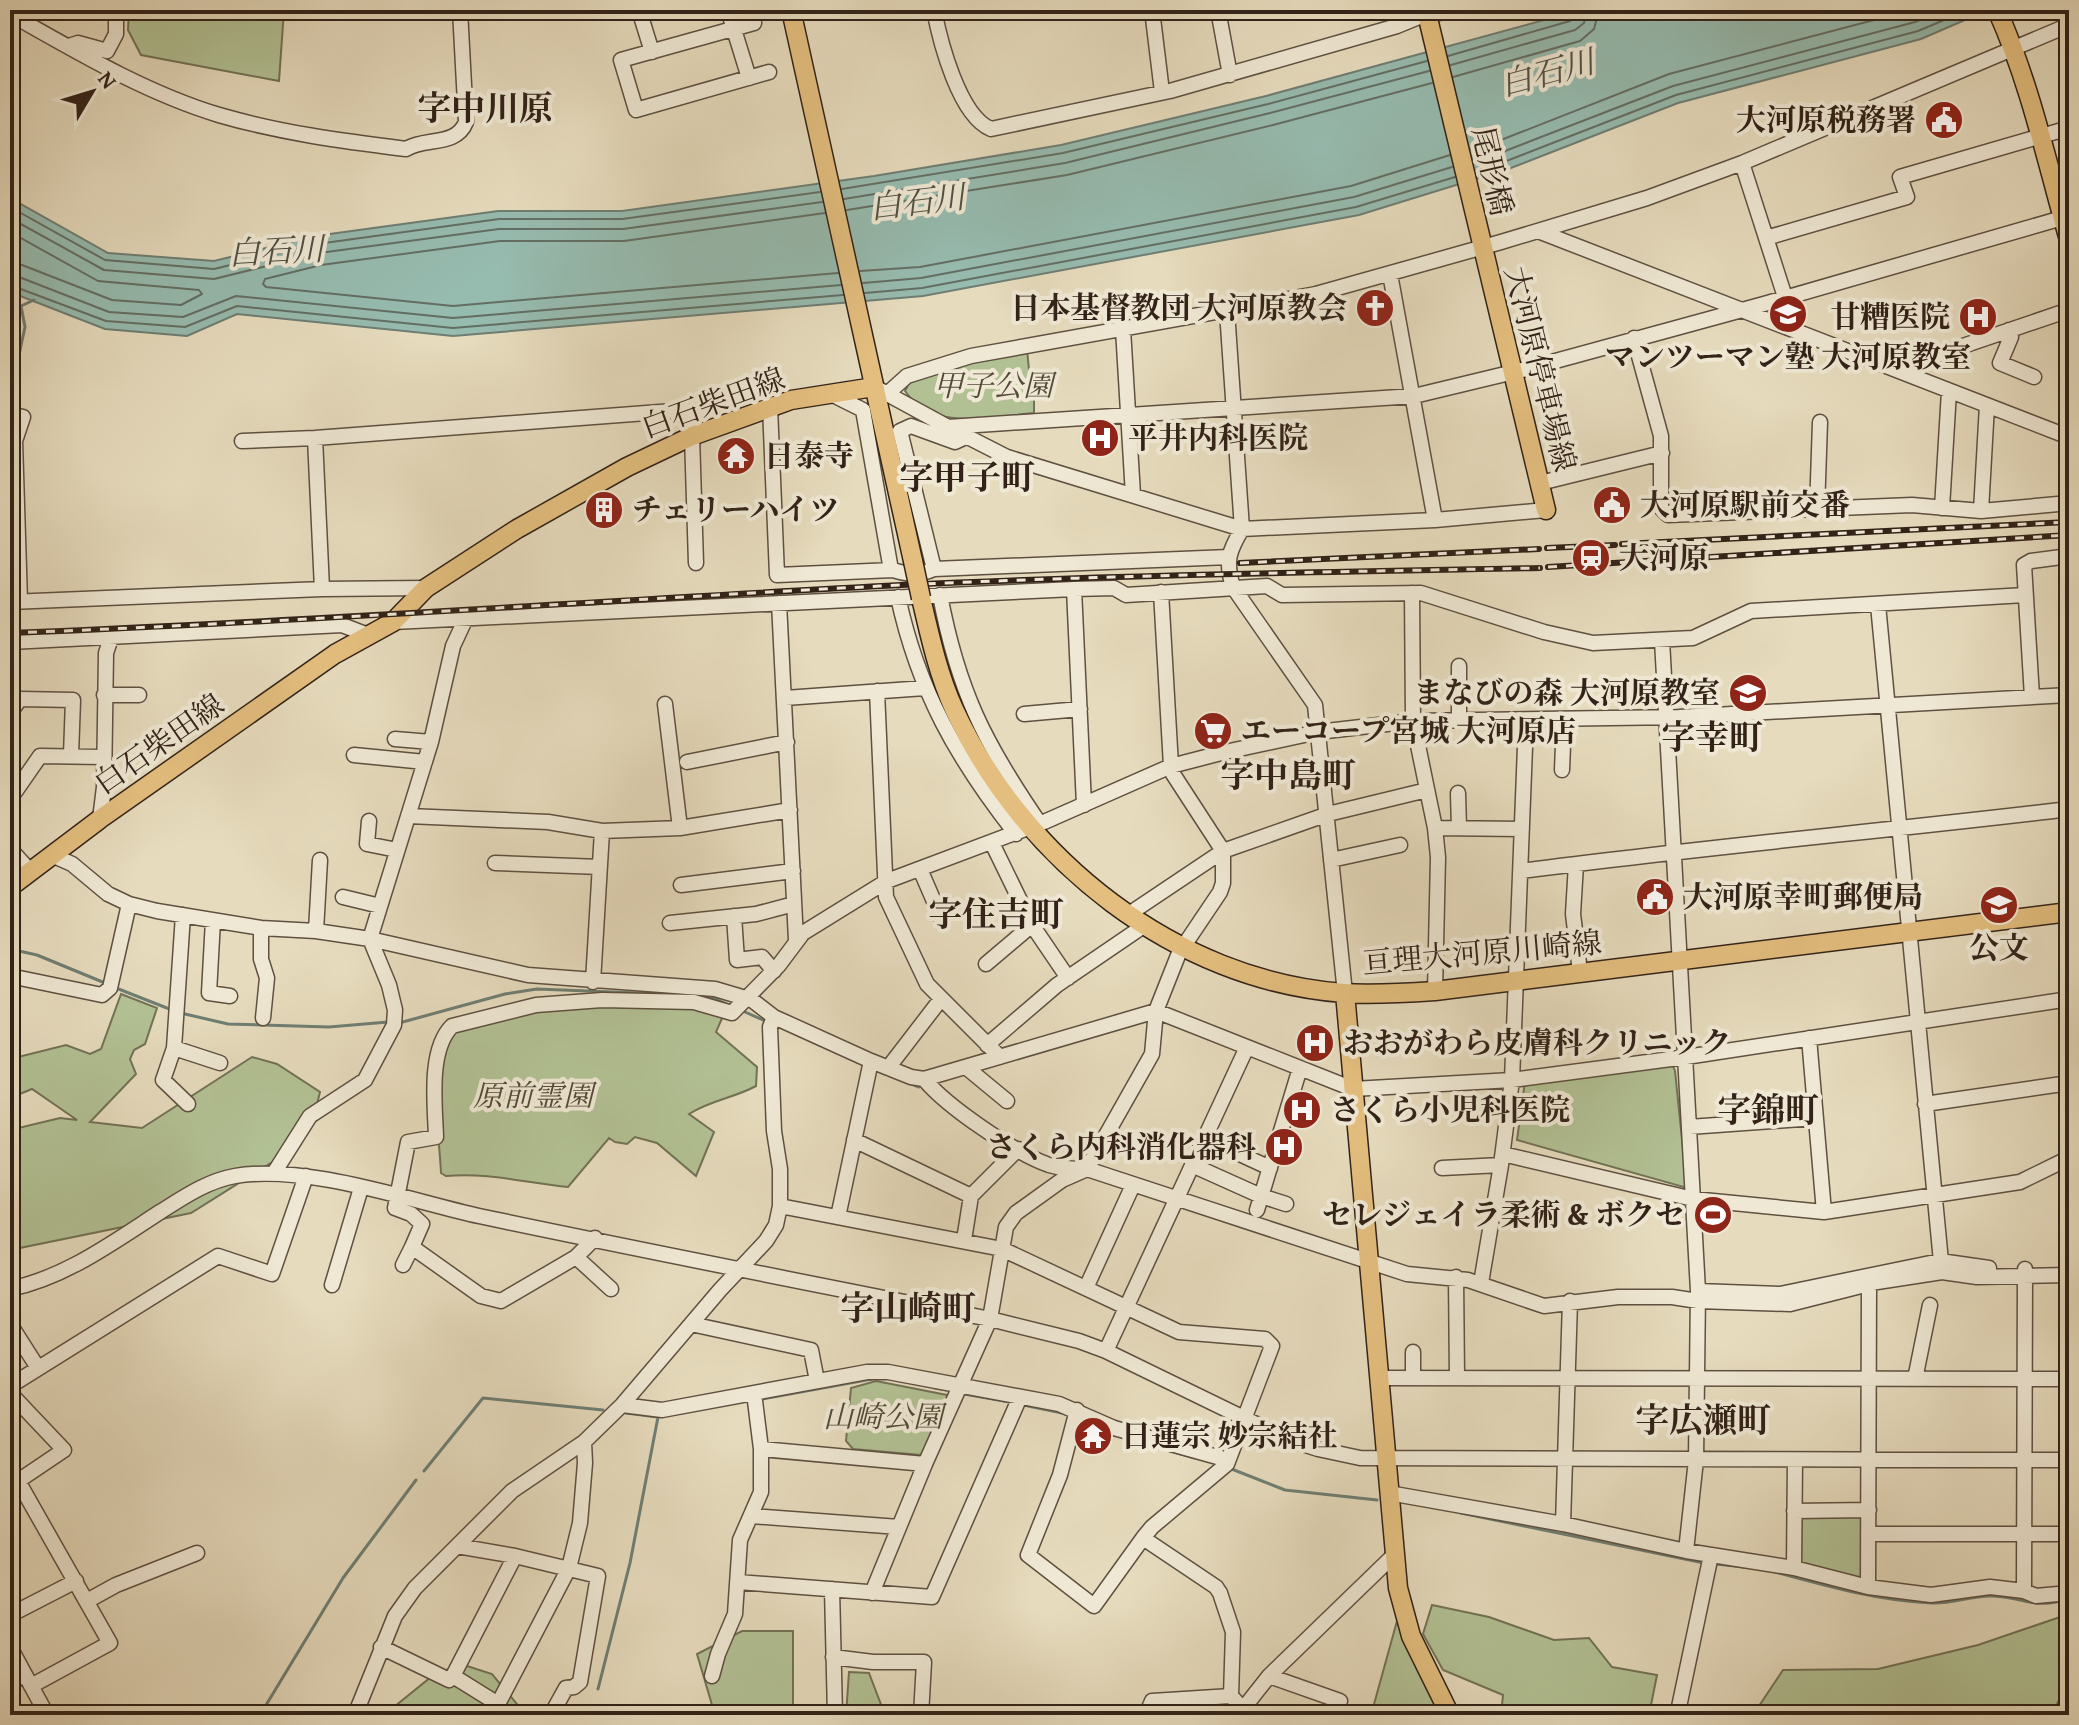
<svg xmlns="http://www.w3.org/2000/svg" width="2079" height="1725" font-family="'Gentium Book Plus','Noto Serif JP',serif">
	<rect width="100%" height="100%" fill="#e6dbbd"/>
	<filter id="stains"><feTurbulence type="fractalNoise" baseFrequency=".0025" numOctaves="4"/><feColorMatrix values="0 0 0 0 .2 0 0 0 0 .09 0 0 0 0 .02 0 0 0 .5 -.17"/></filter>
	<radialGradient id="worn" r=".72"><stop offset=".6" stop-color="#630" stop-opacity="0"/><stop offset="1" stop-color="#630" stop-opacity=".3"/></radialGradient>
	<path fill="#b2c194" stroke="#727256" stroke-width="2" d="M129,10h155l-5,71 -138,-26 -13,-25z
		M1027,349l3,31 -5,10 9,10v13c-42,4 -101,19 -129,-22l6,-12 27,-11z
		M121,994l36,14 -12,36 -11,6 -4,9 6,15 -46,48 52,6 110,-71 25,7 43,28 -8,33 -30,31 -91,57 -176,36 -5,4v-123l50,-12 17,2 -45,-31 -22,9v-39l56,-14 24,9 11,-5z
		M562,1004l120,1 41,11 -7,16 41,35 -1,19c-22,12 -45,14 -67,28l25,18 -18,44 -39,-33 -22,-6 -8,7 -12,-2 -6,-4 -41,49c-41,-4 -81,-15 -122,-11l-5,-3c-2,-43 -14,-108 12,-145z
		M1671,1061l4,10 12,117 -170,-48 8,-59z
		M876,1381l76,15 -31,59 -68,-6 -7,-8 5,-53z
		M1802,1513h61v62l-3,4 -57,-13 -4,-7v-40z
		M1432,1605l57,12 65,23 35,-2 23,29 45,8 -8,40h-148l2,-20 -60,-25 -20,-36z
		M2069,1614v67l-18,34h-287l-5,-9 24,-36 95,-1 100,-24z
		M1397,1621l45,94h-71z
		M742,1631h51v84h-78l-18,-61z
		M464,1665l28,9 34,41h-142l52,-42z
		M849,1672l20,1 16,42h-39z"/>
	<path fill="#96bbaf" stroke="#6e7e73" stroke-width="2" d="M1581,10h407l-67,29 -243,64 -167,65 -152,47 -436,81 -470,40 -216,-22 -50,22 -82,-7 -95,-37v-94l98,55 106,8 101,-25 183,-25h124l252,-35 187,-31 205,-49z"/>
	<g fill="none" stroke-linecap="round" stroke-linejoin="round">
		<path stroke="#646e64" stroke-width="2" d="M1448,56l122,-35 5,-4 1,-7
			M1451,65l124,-35 9,-7 3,-13
			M1453,77l127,-36 14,-12 5,-19
			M1471,149l30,-9 168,-66 243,-64
			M1473,161l32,-10 168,-65 242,-64 28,-12
			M1476,170l33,-10 167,-65 242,-64 50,-21
			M842,189l221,-36 205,-49 159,-43
			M844,199l221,-36 205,-50 159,-42
			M10,207l95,53 109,9 103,-25 182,-25h123l198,-27
			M847,210l220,-35 206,-50 159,-42
			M825,213l-201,28h-124l-179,24 -56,14 -2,5 3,3 187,19 385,-33
			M10,218l94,52 110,9 105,-26 180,-24h124l199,-27
			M10,232l88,49 101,9 3,4 -21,11 -69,-5 -90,-35 -12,-2
			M860,271l60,-4 431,-81 99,-31
			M10,275l9,2 90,35 74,5 53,-21 217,22 388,-33
			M863,283l58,-5 433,-81 98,-30
			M10,285l96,36 79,6 52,-21 216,22 390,-33
			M865,293l57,-5 434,-81 99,-30"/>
		<path stroke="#6e7e73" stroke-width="3" d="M14,378l11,-51 -4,-21 13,-6
			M10,949l27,6 68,28
			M116,988l56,22
			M695,996l18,2 16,7
			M745,1012l18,8
			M185,1014l43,10 101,3 59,-5
			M399,1023l106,-29 32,-5 126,5
			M909,1083l10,4
			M935,1388l12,2
			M964,1394l46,8
			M762,1399l110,-20
			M1028,1406l39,8
			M626,1413l32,4
			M1126,1438l69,20
			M1229,1468l56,22 92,10
			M424,1471l59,-73 120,12
			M1461,1513l243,50
			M1716,1564l28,3
			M1775,1572c51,14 104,29 157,31 21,1 40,-8 61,-7 31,1 37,13 72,4
			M598,1689l32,-126 28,-146
			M260,1715l83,-137 73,-98"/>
		<defs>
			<path id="minor" d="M639,10l13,42
				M728,10l21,68
				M934,10c6,31 25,106 57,119l179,-38 227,-65 22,-9 36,-7
				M1152,10l10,82
				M1218,10l12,65
				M10,14c67,38 136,79 209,101 62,18 123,26 187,34 20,-12 50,-2 60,-27l-6,-112
				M754,23l-133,37 15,50 133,-38
				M69,46l9,-3 29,8 9,-17v-24
				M1742,163l43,134
				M1538,231l531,206
				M1766,238l141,-41 -7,-20 169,-49
				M1390,274l45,246
				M1227,311l15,218c-13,22 -17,32 -9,58l82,118 30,288
				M1123,329l10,166
				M2009,330l2,7 -11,26 34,14
				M1634,338l27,98v72l7,7 244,-10 69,6 88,-8
				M1895,369l174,-59
				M880,390l68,37 466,-31 112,-27 238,-65 305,-88
				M831,394l32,16 28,160
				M887,394l20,-18 64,-20 345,-62 185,-52 146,-44 95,-35 327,-138
				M770,407l7,168 116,-5c14,5 28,5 41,-1l295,-12
				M10,414l13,3 -8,24 5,160
				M952,429l55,28 235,72 193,-9 111,-10
				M315,438l7,151
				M242,441l73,-3 371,-28 6,26 4,127
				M1540,483l122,-30
				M1942,508l7,-117
				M1817,510l3,-88
				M1981,511l6,-106
				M934,569l-34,-138 11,-5 44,16 13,-6
				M1074,589l10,216
				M1412,593l1,128 22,107 3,29 -3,134
				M940,595c18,96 45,149 100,229
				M898,597c20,93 59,162 118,237
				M10,602l312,-13 104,-1
				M779,603l17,337
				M1878,605l64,667
				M393,622l681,-33 40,-1 12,7 141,-9 15,9 139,-2 123,39 49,11 100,-5 58,-27 274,-16
				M1662,640l36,651 -2,169 -10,91
				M10,642l332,-17 26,10
				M1459,666v55
				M877,691l9,206 41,87 73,73
				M104,695h35
				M2032,697l-8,-132 7,-4 38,-5
				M785,698l140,-10
				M10,713l10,-14 53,1 -2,55
				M1024,714l56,-5
				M395,739l36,3
				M354,755l71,7
				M687,762l100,-20
				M1562,770l2,-50
				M10,789l5,3 25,-36 63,1
				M1458,793l1,35
				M408,816l140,6 54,9 78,-3 -15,-124
				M100,819l4,-32 2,-134 6,-18
				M369,821l-2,23 30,6
				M680,828l110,-18
				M1435,828l87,1
				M992,843l40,82 36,53
				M10,849l21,23
				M54,856l18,8 36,30 21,10 28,7 104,17 55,3 54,8 158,36 187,14 37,11 22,17 97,44 40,16 13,2 232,-68 197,78 159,-9 174,-23 383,-58
				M1331,860l69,-15
				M495,863l105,4
				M1576,864l-3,50 7,58
				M920,869l22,51
				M1521,871c182,-24 365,-40 548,-62
				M681,885l112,-14
				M343,897l37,9
				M1129,914l94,-63 105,-37 99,-24
				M183,915l-9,133 -11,32 25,24
				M734,916l3,44 25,-3 12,14
				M213,920l-4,73 21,3
				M670,923l86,-9 38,-10
				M261,928v31l6,19 -4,40
				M316,931l4,-71
				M986,964l46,-39
				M10,976l92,19 8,-7 19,-84
				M593,982l9,-151
				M1809,1038l15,174
				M987,1045l70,-60 88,-60
				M174,1048l46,15
				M888,1068l53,-69
				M967,1068l40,33
				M924,1079c23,28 91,74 125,86 13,4 25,4 38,4l320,105 61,6 76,26 74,-9h54l26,4 92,3 87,-22 65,-10 35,5 92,-2
				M1925,1104l144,-21
				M1689,1127l127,-9
				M1205,1138l65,30
				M854,1140l117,56
				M1503,1154l190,45 131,13 196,-30 49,-24
				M1192,1165l69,31 25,8
				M1442,1168l59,-3
				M274,1173l36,-57 55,-36 29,-55 1,-15 -6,-25 -19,-46 61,-197 22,-96 13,-28
				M780,1206l222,43 177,83 86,7 7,7 -45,118 -75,63 -9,11 73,49 4,6 13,39 -2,64 12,13v6
				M1494,1209l44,11
				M1257,1210l43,-142
				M838,1217l33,-156
				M595,1238l-19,19 -75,44 -20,-5 -69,-49 10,-23 -11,-10 -16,-6 13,-66 28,-5c-1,-32 -8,-87 16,-111l84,-21 66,-5 92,2 38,11 47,-48 24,-32 84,-52 157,-59 127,-56 54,-14 93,-20 95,-11 266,-4 390,-22
				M964,1240l7,-44 47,-47
				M576,1257l35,32
				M403,1265l9,-18
				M1456,1277l1,101
				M1481,1283l20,-118 11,-85 14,-359
				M332,1285l29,-97
				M1086,1288l47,-103
				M10,1289c56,-12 102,-46 150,-77 24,-15 47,-31 75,-36 71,-12 173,24 244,40 170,36 340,69 511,103l89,22 27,10 181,88 31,10 42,9 709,2
				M1698,1291l82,3 160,-33 49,7
				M10,1324l28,44
				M691,1324l120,26 6,31
				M1106,1351l141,-304
				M1413,1352v26
				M1378,1378l691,1
				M1915,1379l15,-74
				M10,1386l208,-130 54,18 34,-98
				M10,1393l54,57 -46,31 92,162 -79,43
				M622,1405l40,5 205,-38h21l171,32 55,24 114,32
				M1077,1410l-17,65 -32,80 66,51 49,-68
				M761,1449l164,15
				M1389,1493l174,31 123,27 108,17 74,19 63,8 59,-8 34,4 12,5 33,-3
				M1794,1511l75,-1
				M751,1516l148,11
				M1563,1524l7,-223
				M1868,1534h201
				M457,1546l58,10 83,20 -18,106 -6,5 -8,1 -15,27
				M1794,1568l1,-108
				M738,1582l194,15 88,-200
				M1868,1587l1,-301
				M832,1589l3,126
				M2024,1591l1,-322
				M872,1593l53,-129 65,-145 16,-92 10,-14 46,-33 25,-11 65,-115 4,-43 23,-58 41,-61 3,-9v-32l-50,-77 -2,-8 -10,-174
				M87,1601l29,-16 81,-32
				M10,1615l66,-34
				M10,1647l37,68
				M381,1647l68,33 4,-4 45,28 71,-136 11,-45 5,-60 -1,-21
				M833,1657l40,5h51l-3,53
				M453,1676l62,-120
				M712,1676l6,-22 17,-40 5,-74 21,-48v-43l-7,-56
				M1269,1676l71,25
				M10,1682l15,-7
				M1679,1707l32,-152
				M1243,1709l26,-33 125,-121
				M355,1715l40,-99 20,-28 97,-97 72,-49 38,-37 98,-115 46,-49 10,-16 4,-19v-37l-6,-38 -4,-104 4,-10
				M1146,1715l6,-14 79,-5
				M2065,1715l4,-6"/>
			<path id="major" d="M791,10l122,551
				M1426,10l120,500
				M1997,10c33,73 50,153 72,230
				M921,598c9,38 17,76 33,111 69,150 222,272 390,284 30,2 61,0 91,-2l634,-79
				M10,887l90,-68 235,-165 58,-32 33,-34 91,-59 110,-62 65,-31 99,-36 83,-13
				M1345,993l53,595 13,48 39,79"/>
		</defs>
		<use href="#minor" stroke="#5f5041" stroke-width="17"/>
		<use href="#major" stroke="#322218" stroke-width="21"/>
		<use href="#minor" stroke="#efe8d4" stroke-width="14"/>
		<use href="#major" stroke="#e3be7e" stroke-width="18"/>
		<defs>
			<path id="rail" d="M1622,544l447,-22
				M1547,548l68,-3
				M1240,563l299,-14
				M1548,567l521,-32
				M10,633c297,-11 594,-33 891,-48 213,-10 426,-13 639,-17"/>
		</defs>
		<use href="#rail" stroke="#322218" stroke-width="6"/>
		<use href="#rail" stroke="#efe8d4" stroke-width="3" stroke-dasharray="9" stroke-linecap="butt"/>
		<defs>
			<path id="major-bridge" d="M913,561l8,37"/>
		</defs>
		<use href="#major-bridge" stroke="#322218" stroke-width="21" stroke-linecap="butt"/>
		<use href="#major-bridge" stroke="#e3be7e" stroke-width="18"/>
	</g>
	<defs>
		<symbol id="civic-disc" viewBox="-11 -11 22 22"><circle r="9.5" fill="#8f2418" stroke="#efe8d4"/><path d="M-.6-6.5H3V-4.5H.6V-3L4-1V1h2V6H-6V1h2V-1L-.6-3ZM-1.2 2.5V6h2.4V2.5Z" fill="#fff"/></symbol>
		<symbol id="church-disc" viewBox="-11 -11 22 22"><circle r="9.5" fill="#8f2418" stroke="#efe8d4"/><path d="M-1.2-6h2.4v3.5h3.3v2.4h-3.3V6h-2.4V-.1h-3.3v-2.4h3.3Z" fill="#fff"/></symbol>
		<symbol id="school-disc" viewBox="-11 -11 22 22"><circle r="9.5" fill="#8f2418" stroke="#efe8d4"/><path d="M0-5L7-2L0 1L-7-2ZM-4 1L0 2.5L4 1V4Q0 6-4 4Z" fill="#fff"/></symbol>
		<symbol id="hospital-disc" viewBox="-11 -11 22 22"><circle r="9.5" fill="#8f2418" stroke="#efe8d4"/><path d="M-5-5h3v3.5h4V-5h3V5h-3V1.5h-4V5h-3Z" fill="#fff"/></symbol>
		<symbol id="temple-disc" viewBox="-11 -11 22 22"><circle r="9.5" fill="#8f2418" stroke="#efe8d4"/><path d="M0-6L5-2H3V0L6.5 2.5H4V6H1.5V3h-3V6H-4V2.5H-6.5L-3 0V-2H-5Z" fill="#fff"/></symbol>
		<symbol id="building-disc" viewBox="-11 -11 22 22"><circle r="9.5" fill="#8f2418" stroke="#efe8d4"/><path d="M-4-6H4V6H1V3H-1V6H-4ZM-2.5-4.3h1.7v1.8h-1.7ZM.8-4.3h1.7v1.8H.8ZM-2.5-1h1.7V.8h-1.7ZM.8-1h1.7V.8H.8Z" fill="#fff"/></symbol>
		<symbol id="station-disc" viewBox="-11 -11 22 22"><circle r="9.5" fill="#8f2418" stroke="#efe8d4"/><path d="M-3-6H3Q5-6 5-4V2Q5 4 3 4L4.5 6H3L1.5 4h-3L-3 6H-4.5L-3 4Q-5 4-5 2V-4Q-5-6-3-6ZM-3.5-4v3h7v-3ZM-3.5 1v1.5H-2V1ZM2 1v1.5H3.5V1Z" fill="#fff"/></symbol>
		<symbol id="supermarket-disc" viewBox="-11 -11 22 22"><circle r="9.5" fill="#8f2418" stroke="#efe8d4"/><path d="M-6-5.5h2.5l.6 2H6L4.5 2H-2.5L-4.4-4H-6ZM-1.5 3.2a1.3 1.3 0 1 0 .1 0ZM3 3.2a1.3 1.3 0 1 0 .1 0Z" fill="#fff"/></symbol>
		<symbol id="stadium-disc" viewBox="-11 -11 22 22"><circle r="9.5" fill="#8f2418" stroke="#efe8d4"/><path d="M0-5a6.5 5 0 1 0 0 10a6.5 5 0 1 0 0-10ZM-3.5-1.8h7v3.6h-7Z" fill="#fff"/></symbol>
	</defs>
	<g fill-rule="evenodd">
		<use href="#civic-disc" x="1922" y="98" width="44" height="44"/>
		<use href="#church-disc" x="1353" y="286" width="44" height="44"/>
		<use href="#school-disc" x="1766" y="292" width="44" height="44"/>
		<use href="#hospital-disc" x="1956" y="295" width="44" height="44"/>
		<use href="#hospital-disc" x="1078" y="416" width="44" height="44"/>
		<use href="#temple-disc" x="714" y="434" width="44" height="44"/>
		<use href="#civic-disc" x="1590" y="483" width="44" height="44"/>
		<use href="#building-disc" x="582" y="488" width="44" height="44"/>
		<use href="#station-disc" x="1569" y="536" width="44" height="44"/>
		<use href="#school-disc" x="1726" y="671" width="44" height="44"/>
		<use href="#supermarket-disc" x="1191" y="709" width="44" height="44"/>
		<use href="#civic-disc" x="1633" y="875" width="44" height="44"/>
		<use href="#school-disc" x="1977" y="883" width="44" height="44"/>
		<use href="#hospital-disc" x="1293" y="1021" width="44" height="44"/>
		<use href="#hospital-disc" x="1280" y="1088" width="44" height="44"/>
		<use href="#hospital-disc" x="1262" y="1125" width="44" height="44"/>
		<use href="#stadium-disc" x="1691" y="1193" width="44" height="44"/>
		<use href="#temple-disc" x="1071" y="1414" width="44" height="44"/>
	</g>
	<g text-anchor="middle" stroke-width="8" stroke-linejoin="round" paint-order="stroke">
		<g font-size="30" font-weight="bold" fill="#322218" stroke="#efe8d4" text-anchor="start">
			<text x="1916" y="130" text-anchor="end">大河原税務署</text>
			<text x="1347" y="318" text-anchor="end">日本基督教団 大河原教会</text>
			<text x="1950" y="327" text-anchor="end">甘糟医院</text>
			<text x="1788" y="367" text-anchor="middle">マンツーマン塾 大河原教室</text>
			<text x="1128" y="448">平井内科医院</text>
			<text x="764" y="466">日泰寺</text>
			<text x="1640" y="515">大河原駅前交番</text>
			<text x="632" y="520">チェリーハイツ</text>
			<text x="1619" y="568">大河原</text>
			<text x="1720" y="703" text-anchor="end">まなびの森 大河原教室</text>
			<text x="1241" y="741">エーコープ宮城 大河原店</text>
			<text x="1683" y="907">大河原幸町郵便局</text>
			<text x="1999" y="958" text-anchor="middle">公文</text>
			<text x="1343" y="1053">おおがわら皮膚科クリニック</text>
			<text x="1330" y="1120">さくら小児科医院</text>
			<text x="1256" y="1157" text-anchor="end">さくら内科消化器科</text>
			<text x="1685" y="1225" text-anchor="end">セレジェイラ柔術 &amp; ボクセ</text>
			<text x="1121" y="1446">日蓮宗 妙宗結社</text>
		</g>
		<g font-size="30" fill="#322218" stroke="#efe8d4">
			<text transform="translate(1492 171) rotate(77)" y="10">尾形橋</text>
			<text transform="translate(1540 369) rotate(76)" y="10">大河原停車場線</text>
			<text transform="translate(713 403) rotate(-20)" y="10">白石柴田線</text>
			<text transform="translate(159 744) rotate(-35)" y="10">白石柴田線</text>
			<text transform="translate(1482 953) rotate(-5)" y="10">亘理大河原川崎線</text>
		</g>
		<g font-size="30" font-style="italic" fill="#524a37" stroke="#efe8d4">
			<text x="993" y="396">甲子公園</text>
			<text x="533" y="1106">原前霊園</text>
			<text x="883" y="1427">山崎公園</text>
		</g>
		<g font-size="32" font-style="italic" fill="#505045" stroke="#efe8d4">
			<text transform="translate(1547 73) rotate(-15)" y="11">白石川</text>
			<text transform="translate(917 202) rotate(-7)" y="11">白石川</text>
			<text transform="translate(276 251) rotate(-3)" y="11">白石川</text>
		</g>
		<g font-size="34" font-weight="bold" fill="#322218" stroke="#efe8d4">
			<text x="485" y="120">字中川原</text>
			<text x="967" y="489">字甲子町</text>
			<text x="1712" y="749">字幸町</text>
			<text x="1288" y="787">字中島町</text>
			<text x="996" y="926">字住吉町</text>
			<text x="1768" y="1122">字錦町</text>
			<text x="908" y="1320">字山崎町</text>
			<text x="1703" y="1432">字広瀬町</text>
		</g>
	</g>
	<rect width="2079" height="1725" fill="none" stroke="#e6dbbd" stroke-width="40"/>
	<rect x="12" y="12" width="2055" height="1701" fill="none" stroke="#322218" stroke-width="4"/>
	<rect x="20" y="20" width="2039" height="1685" fill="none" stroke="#322218" stroke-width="2"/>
	<g transform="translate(92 92) rotate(52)" stroke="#efe8d4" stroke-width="6" paint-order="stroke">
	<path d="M0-6L14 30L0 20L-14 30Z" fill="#322218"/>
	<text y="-12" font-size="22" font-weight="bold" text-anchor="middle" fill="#322218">N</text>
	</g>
	<rect width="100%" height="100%" filter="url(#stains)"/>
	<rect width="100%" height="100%" fill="url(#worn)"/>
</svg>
